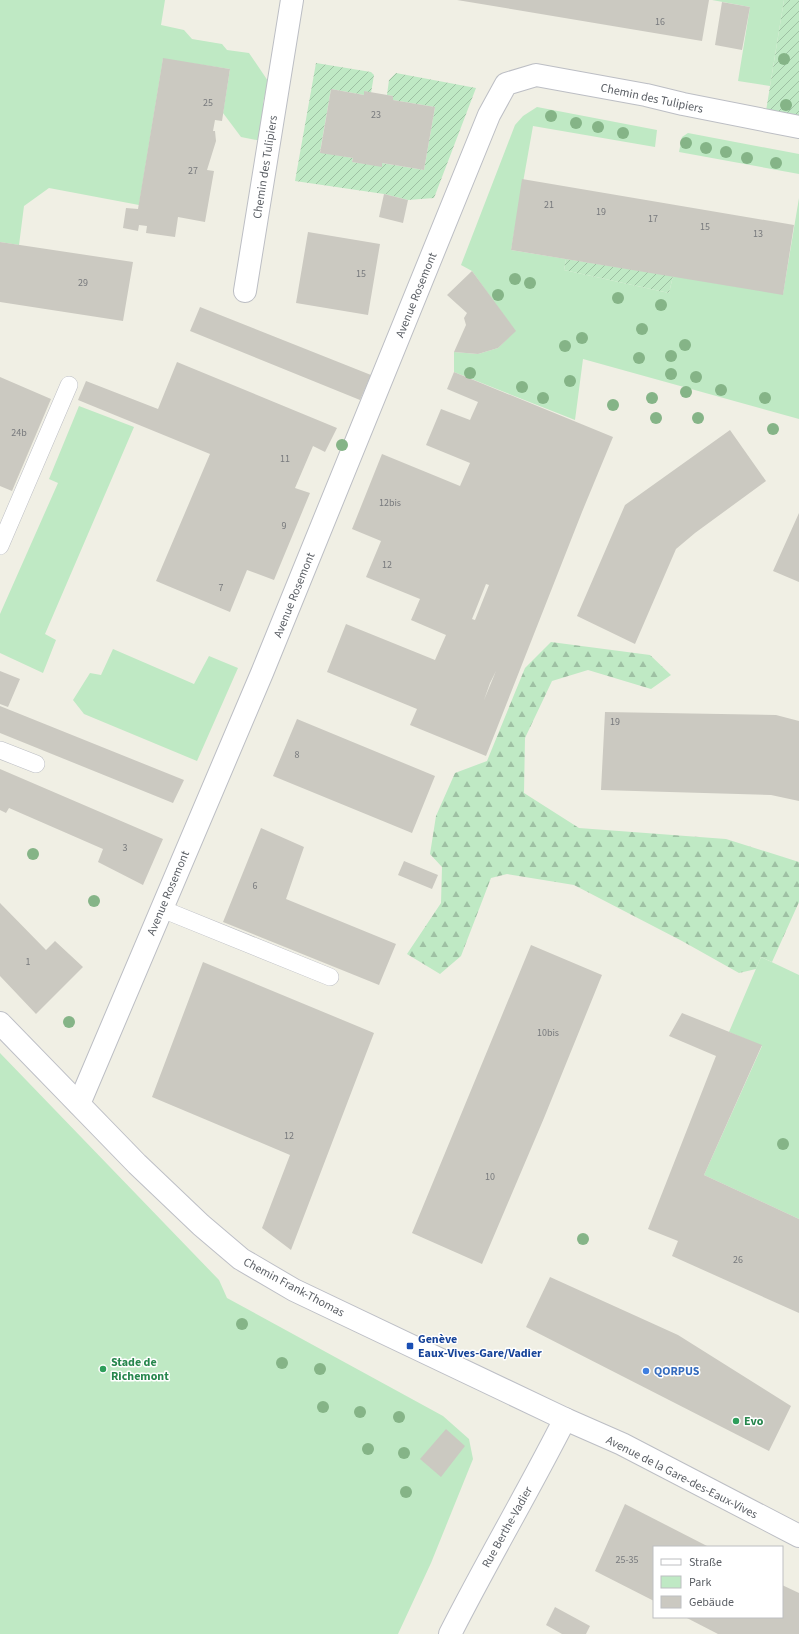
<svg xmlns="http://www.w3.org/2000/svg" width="799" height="1634" font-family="'Source Sans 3',sans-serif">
	<defs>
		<pattern id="forest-firs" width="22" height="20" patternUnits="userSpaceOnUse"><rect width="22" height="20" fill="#bfe9c4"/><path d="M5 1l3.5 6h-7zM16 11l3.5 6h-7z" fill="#9ec0a3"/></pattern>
		<pattern id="garden-furrows" width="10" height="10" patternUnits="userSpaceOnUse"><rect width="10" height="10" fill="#bfe9c4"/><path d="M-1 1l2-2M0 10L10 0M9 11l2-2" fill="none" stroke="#9ec0a3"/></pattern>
	</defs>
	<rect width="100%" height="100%" fill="#f0efe4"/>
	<path fill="#bfe9c4" d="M0,0h165l-4,25 23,5 8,9 30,5 5,6 22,3 19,28 -5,22 4,7 -6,31 -20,-4 -18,-24 7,-44 -67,-10 -24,146 -90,-17 -25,18 -5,39 -19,-3z
		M712,0h72l-14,86 -32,-5 12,-74z
		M537,107l120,23 -2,17 -122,-21 -22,124 55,9 -2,11 105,23 4,-17 110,18 16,-96v221l-216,-60 -8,61 -121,-48v-20l24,2 20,-6 17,-17 -43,-60 -11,-6 54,-140 8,-9z
		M688,133l111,21v20l-120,-22 3,-15z
		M79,406l55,21 -89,207 11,6 -13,33 -43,-20v-39l58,-131 -9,-4z
		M113,649l81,35 15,-28 29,12 -41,93 -113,-47 -11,-14 17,-27 11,2z
		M761,957l38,18v244l-95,-44 58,-129 -33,-14z
		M0,1053l219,227 8,18 216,118 26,23 4,20 -42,104 -33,71h-398z"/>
	<path fill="url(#forest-firs)" d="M551,642l99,13 21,20 -20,14 -63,-19 -36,11 -27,57 -1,55 55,35 147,11 73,23v40l-27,60 -11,-5 -5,12 -17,4 -57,-32 -108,-56 -67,-11 -16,4 -30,78 -21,18 -33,-20 34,-51 1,-36 -12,-13 6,-38 19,-43 32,-12 38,-93z"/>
	<path fill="url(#garden-furrows)" d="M784,0h15v117l-33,-6z
		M316,63l55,9 3,3 -3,18 -7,-2v4l-33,-6 -11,63 33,6 -1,4 30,4v-3l42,7 11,-63 -42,-7v-4l-6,-1 2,-15 7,-7 80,15 -42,110 -26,2 -24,-6 -89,-13z
		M566,259l107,17 -4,17 -105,-23z"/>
	<path fill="#cbc9c1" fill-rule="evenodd" d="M457,0h252l-7,41z
		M722,2l28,5 -8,43 -27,-5z
		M163,58l67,11 -8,52 -7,-1 -2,11h2l1,10 -9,29 7,1 -9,51 -27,-5 -3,20 -29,-4 1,-7 -8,-1 -1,6 -15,-3 3,-20 12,1z
		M331,89l33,6v-4l29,5v4l42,7 -11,63 -42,-7v4l-30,-5 1,-4 -33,-5z
		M522,179l272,46 -11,70 -272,-45z
		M384,194l24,6 -5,23 -24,-6z
		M308,232l72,12 -12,71 -72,-12z
		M0,242l133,20 -10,59 -123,-19z
		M472,271l44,60 -18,17 -20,6 -24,-2 12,-27 -2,-7 3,-5 -20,-18z
		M200,307l171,68 -11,25 -170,-69z
		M177,362l160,66 -12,24 -12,-6 -18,42 15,5 -36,87 -27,-10 -17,42 -74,-31 54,-127 -132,-54 8,-19 72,28z
		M454,372l159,65 -31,75 -96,244 -76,-31 7,-16 -90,-37 19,-48 89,36 11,-25 -35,-15 9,-21 -54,-22 15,-36 -29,-12 30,-75 78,32 10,-23 -44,-18 15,-36 29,11 8,-18 -31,-13zM486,584l3,1 -14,35 -3,-1zM496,671l-12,29 6,-17z
		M0,377l51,22 -39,92 -12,-5z
		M730,430l36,51 -71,52 -19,16 -41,95 -58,-28 48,-111z
		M799,513v69l-26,-11z
		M0,671l20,8 -12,28 -8,-3z
		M0,706l184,74 -11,23 -173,-70z
		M605,712l171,3 23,6v80l-28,-6 -170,-5z
		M297,719l138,57 -23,57 -139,-57z
		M0,769l163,70 -20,46 -45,-23 5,-13 -94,-41 -3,5 -6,-3z
		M261,828l43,19 -18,52 110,45 -17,41 -156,-63z
		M404,861l34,14 -6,14 -34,-14z
		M0,903l46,47 9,-9 28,26 -47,47 -36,-38z
		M531,945l71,30 -58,143 -62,146 -70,-31z
		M203,962l171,71 -83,217 -29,-22 28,-73 -138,-58z
		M682,1013l80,32 -58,130 95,44v94l-127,-57 6,-15 -30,-12 68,-173 -47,-20z
		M550,1277l128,58 113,71 -22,45 -243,-124z
		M446,1429l19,17 -24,31 -21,-18z
		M625,1504l84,43h-55v54l-59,-30z
		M782,1585l17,8v41h-81l-33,-17h97z
		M555,1607l35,19 -4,8h-24l-16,-9z"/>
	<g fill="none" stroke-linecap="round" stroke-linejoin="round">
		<defs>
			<path id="lane" d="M0,546l69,-161
				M0,750l36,14
				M162,909l168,68"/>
			<path id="street" d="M245,291l47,-291
				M79,1104l183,-431 227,-558 17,-31 30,-9 110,20 37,9 116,23
				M565,1419l57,25 177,92"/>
			<path id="secondary" d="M0,1023l137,141 64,61 40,34 53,31 271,129c-37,73 -78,142 -115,215"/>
		</defs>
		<use href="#lane" stroke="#bcbec4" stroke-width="18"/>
		<use href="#street" stroke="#bcbec4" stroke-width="24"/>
		<use href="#secondary" stroke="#bdbfc6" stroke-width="24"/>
		<use href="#lane" stroke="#fff" stroke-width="17"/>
		<use href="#street" stroke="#fff" stroke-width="22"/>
		<use href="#secondary" stroke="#fff" stroke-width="22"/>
	</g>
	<g fill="#85b487">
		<circle cx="784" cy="59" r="6"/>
		<circle cx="786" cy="105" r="6"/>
		<circle cx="551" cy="116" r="6"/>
		<circle cx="576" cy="123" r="6"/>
		<circle cx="598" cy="127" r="6"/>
		<circle cx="623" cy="133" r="6"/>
		<circle cx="686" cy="143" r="6"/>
		<circle cx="706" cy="148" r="6"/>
		<circle cx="726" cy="152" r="6"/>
		<circle cx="747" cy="158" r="6"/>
		<circle cx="776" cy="163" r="6"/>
		<circle cx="515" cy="279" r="6"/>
		<circle cx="530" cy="283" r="6"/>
		<circle cx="498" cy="295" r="6"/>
		<circle cx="618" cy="298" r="6"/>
		<circle cx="661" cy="305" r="6"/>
		<circle cx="642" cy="329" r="6"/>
		<circle cx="582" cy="338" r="6"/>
		<circle cx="685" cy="345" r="6"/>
		<circle cx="565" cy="346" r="6"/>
		<circle cx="671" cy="356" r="6"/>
		<circle cx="639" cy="358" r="6"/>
		<circle cx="470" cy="373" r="6"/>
		<circle cx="671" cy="374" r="6"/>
		<circle cx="696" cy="377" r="6"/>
		<circle cx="570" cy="381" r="6"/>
		<circle cx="522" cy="387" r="6"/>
		<circle cx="721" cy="390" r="6"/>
		<circle cx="686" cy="392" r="6"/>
		<circle cx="543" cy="398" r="6"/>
		<circle cx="652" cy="398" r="6"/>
		<circle cx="765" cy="398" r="6"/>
		<circle cx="613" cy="405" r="6"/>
		<circle cx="656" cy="418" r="6"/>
		<circle cx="698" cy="418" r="6"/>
		<circle cx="773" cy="429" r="6"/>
		<circle cx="342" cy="445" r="6"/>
		<circle cx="33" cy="854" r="6"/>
		<circle cx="94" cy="901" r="6"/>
		<circle cx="69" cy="1022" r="6"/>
		<circle cx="783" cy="1144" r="6"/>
		<circle cx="583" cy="1239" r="6"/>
		<circle cx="242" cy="1324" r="6"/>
		<circle cx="282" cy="1363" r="6"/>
		<circle cx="320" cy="1369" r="6"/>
		<circle cx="323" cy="1407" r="6"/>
		<circle cx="360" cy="1412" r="6"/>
		<circle cx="399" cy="1417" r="6"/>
		<circle cx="368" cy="1449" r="6"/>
		<circle cx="404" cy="1453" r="6"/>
		<circle cx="406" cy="1492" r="6"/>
	</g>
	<rect fill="#1a4fb4" stroke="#fff" stroke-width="1.5" x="406" y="1342" width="8" height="8" rx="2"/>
	<g fill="#2e9e5b" stroke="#fff" stroke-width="1.5">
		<circle cx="103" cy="1369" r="4"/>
		<circle cx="736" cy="1421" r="4"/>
	</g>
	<circle fill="#3f7fe0" stroke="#fff" stroke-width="1.5" cx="646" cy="1371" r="4"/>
	<g text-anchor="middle" stroke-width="3" stroke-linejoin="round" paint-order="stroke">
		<g font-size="10" fill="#787a7d">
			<text x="660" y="25">16</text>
			<text x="208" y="106">25</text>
			<text x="376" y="118">23</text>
			<text x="193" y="174">27</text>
			<text x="549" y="208">21</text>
			<text x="601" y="215">19</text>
			<text x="653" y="222">17</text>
			<text x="705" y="230">15</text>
			<text x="758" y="237">13</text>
			<text x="361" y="277">15</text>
			<text x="83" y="286">29</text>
			<text x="19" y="436">24b</text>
			<text x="285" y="462">11</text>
			<text x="390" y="506">12bis</text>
			<text x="284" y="529">9</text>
			<text x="387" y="568">12</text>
			<text x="221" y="591">7</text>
			<text x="615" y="725">19</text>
			<text x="297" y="758">8</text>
			<text x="125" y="851">3</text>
			<text x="255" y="889">6</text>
			<text x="28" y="965">1</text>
			<text x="548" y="1036">10bis</text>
			<text x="289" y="1139">12</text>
			<text x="490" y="1180">10</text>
			<text x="738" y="1263">26</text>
			<text x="627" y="1563">25-35</text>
		</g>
		<g font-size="12" fill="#5c6066" stroke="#fff">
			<text transform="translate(652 98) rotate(12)" y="4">Chemin des Tulipiers</text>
			<text transform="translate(265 167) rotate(-81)" y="4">Chemin des Tulipiers</text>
			<text transform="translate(416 295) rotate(-68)" y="4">Avenue Rosemont</text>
			<text transform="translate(294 595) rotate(-68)" y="4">Avenue Rosemont</text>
			<text transform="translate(168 893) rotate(-67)" y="4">Avenue Rosemont</text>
			<text transform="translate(294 1287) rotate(28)" y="4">Chemin Frank-Thomas</text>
			<text transform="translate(682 1477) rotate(27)" y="4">Avenue de la Gare-des-Eaux-Vives</text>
			<text transform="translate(507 1527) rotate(-61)" y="4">Rue Berthe-Vadier</text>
		</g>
		<g font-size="12" font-weight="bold" fill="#164399" stroke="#fff" text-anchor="start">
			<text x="418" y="1343">Genève<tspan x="418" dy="14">Eaux-Vives-Gare/Vadier</tspan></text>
		</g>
		<g font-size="12" font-weight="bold" fill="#27864d" stroke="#fff" text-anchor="start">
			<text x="111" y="1366">Stade de<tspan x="111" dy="14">Richemont</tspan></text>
			<text x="744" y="1425">Evo</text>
		</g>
		<g font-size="12" font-weight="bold" fill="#366cbe" stroke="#fff" text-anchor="start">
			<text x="654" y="1375">QORPUS</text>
		</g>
	</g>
	<rect x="653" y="1546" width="130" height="72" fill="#ffffff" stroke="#bebfc2"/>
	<rect x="661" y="1559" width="20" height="6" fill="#ffffff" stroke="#bebfc2"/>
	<text x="689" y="1566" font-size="12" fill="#5c6066">Straße</text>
	<rect x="661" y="1576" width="20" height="12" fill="#bfe9c4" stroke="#bebfc2"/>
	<text x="689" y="1586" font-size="12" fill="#5c6066">Park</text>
	<rect x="661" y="1596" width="20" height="12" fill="#cbc9c1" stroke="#bebfc2"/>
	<text x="689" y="1606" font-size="12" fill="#5c6066">Gebäude</text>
</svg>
